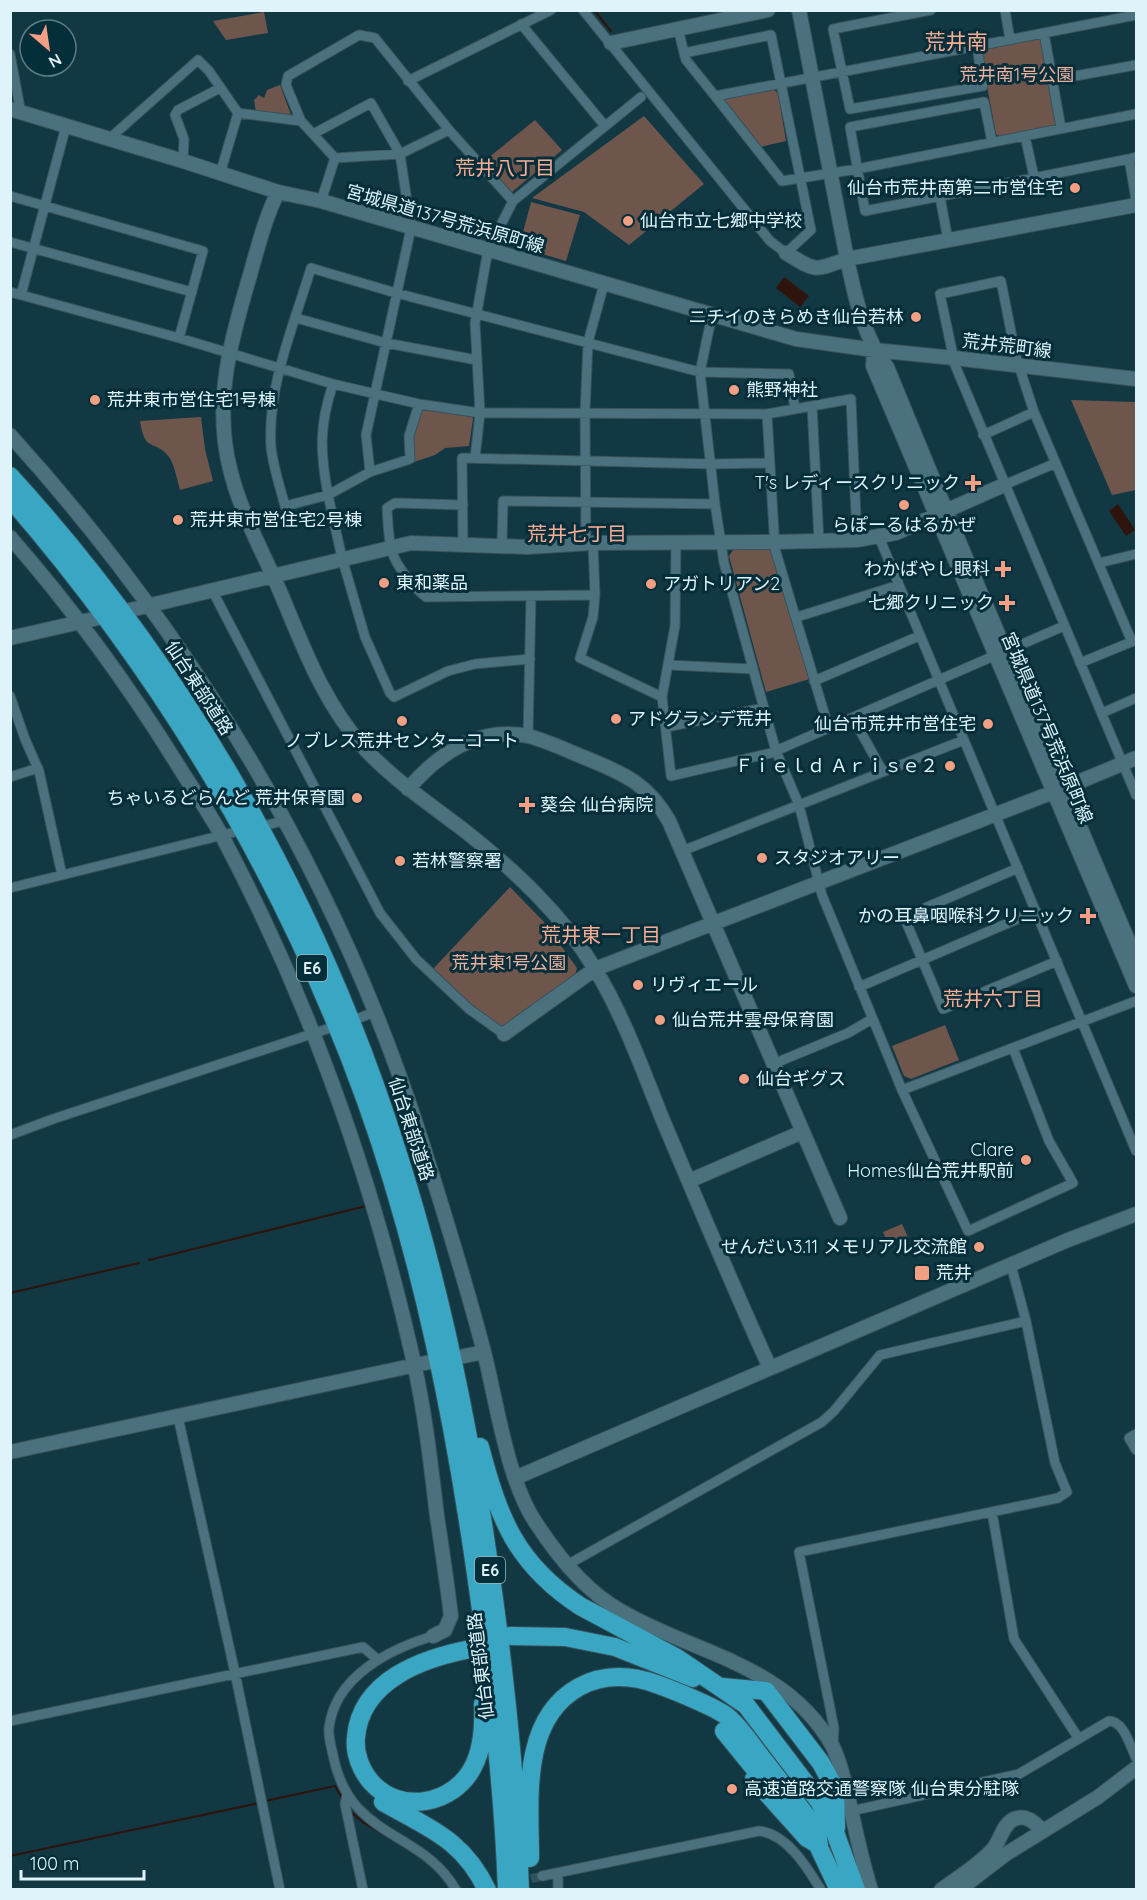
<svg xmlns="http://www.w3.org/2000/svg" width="1147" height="1900" font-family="Quicksand,'Noto Sans JP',sans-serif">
	<rect width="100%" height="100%" fill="#113843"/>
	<path fill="#6f564d" d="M264,12l4,21 -42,7 -13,-19z
		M1037,37l5,5 16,79 -5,6 -52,10 -5,-3 -15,-79 4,-6z
		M280,85l11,30 -35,-3 -2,-12 5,-5 5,3 3,-8z
		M773,89l5,4 8,48 -26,6 -37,-44 1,-4z
		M644,116l60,68 -75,61 -45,-33 -52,-14z
		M535,120l27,30 -50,42 -29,-30z
		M531,202l49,13 -14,46 -47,-14z
		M1071,400l65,2v88l-24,5z
		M427,409l44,5 2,5 -4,27 -24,2 -10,7 -21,7 -2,-23 8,-27z
		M201,417l4,32 8,32 -33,9c-3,-10 -5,-24 -11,-33 -15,-19 -24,-3 -29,-36z
		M769,548l4,3 40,127 -47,14 -37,-136 4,-6z
		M510,887l34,35 33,46 -2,7 -72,52 -30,-21 -40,-37z
		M945,1025l14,35 -48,19 -7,-3 -12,-30z
		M902,1224l6,13 -19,9 -6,-14z"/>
	<path fill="#2e140c" d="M784,277l25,19 -9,11 -24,-19z
		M1118,504l17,26 -9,6 -17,-25z"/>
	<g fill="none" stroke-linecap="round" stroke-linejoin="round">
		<path stroke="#2e140c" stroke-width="2" d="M594,10l17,21
			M149,1260l217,-54
			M10,1293l129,-30
			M265,1801l70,-15 8,14
			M351,1812l13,11 47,28
			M10,1856l249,-53"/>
		<path stroke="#30545e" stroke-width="9" stroke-dasharray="9 4.5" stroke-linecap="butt" d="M518,1882l24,-6"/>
		<defs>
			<path id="street" d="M583,10l187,231 16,12 25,-23 -40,-195 -87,18 -6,-25
				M1005,10l5,30
				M521,24l84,102
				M1044,33l17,95
				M977,46l159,-31
				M684,53l2,7 29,36 262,-50 6,40 -133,23 -17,-80 98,-19
				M10,54l11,59
				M1053,80l83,-15
				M408,81l143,-71
				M715,96l67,85 75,-12 279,-55
				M301,121l-15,-36 2,-9 71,-41 16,3 74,92 64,71
				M313,134l58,-31 29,51 11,74 -45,207 4,37
				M1025,136l9,41
				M109,139l89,-79 11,11 29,42
				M992,142l-8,-40 -134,25 15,84 264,-52
				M1136,157l-7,2 7,41
				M335,158l65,-4 49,-24
				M183,161l1,-22 -9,-24 3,-5 42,-22
				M220,174l18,-61 63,8 34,37 -14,43
				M10,196l193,55 -24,87
				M940,197l8,43
				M10,242l182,50
				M10,292l169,46 154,46 86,20 61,9 287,1 84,-15 6,141
				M21,295l45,-169
				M712,315l-12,57 15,132 9,59 36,131 16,57 23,54 23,90 80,195 66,141 105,-48 -24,-42 -36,-93
				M296,318l90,25 91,17
				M333,384c-14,42 -13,68 -5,111l-43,11c-5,-19 -12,-40 -14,-59 -4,-61 23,-122 40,-179l85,25 304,79 89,2 6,35
				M419,404l-10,32 1,23 -40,13 -42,23 14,63 23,79 25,56 4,4 54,-26 27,-7 55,-5
				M812,406l7,135
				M767,414l8,135 54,180
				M983,435l51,-23
				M475,458l5,-45 -5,-90 13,-73 25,-49 128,-104
				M1004,485l52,-22
				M463,505l-68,-2 -8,5c1,15 1,30 5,43 3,14 23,38 34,46l169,-2
				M879,537c85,205 172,409 257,614
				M593,543l2,52 -2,22 -13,41 82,39
				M676,543l-1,83 -13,71 9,79 100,-23 225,-98
				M586,544l-1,-131 3,-71 16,-58
				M463,545l-1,-87 249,6 58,-1
				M502,546l1,-45 212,3
				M1099,563l37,-9
				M212,590l168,323 36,46 53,50 35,25
				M797,617l102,-32
				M1132,642l-98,-230 -18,-55 -15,-76 -61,13 15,71 181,430
				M1006,651l58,-25
				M1080,663l56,-23
				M668,665l85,4
				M814,681l105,-45
				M10,696l15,43 14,32 23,104
				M1102,713l34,-15
				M853,718l30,54
				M666,727l98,-19
				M528,736l3,-140
				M10,777l28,-9
				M267,825l16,-4
				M682,851l282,-111
				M1018,868l-114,49 39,92 114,-48
				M10,888l225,-56
				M859,987l177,-76
				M359,1018l16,-6
				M773,1064l75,-31 24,-14
				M902,1090l234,-89
				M10,1135l43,-16 277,-91
				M178,1417l57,256 45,217
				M1136,1434l-7,4 7,12
				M992,1512l22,127 65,100
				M567,1565l255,-143 12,-11 46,-56 146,-34
				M433,1636c-43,13 -98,40 -104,92 -1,8 2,18 4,27 4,20 11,38 25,53 31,33 73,38 98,82
				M10,1721l353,-74 14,12
				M833,1747l1,-19 -35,-176 259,-54 9,-6 -12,-29 -29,-142 -15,-56
				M347,1795l-2,9 18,86
				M851,1811l168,-37 90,-53c15,0 21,25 27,37
				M558,1873v17
				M542,1876l217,-45c28,3 48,36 62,59"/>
			<path id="secondary" d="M799,10l48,249c8,37 16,78 40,108l62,151 187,441
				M611,43l157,-33
				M10,109l173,52 95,31 43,9 475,138 78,11 80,8 182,21
				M278,192c-13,26 -20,55 -28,83 -19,64 -37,127 -20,194 11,46 36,88 54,132 22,53 42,105 81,148 30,32 66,56 100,82 49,39 97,83 130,138 28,46 47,99 67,149 35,83 70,167 108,250
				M786,253c31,19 27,18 61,6l289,-54
				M874,350l-1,16 263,620
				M10,435c183,202 327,441 410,701 23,73 46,146 65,220 12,49 23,126 51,167 22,34 49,68 85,88 74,43 165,53 211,134 8,15 12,34 16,51 7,31 13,63 23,94
				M10,537c63,72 119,149 169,230 15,24 31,47 44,71 88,166 150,342 191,525 11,50 17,102 23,153 5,33 10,67 14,100l-6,14 -12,6
				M130,610l281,-67 116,4 66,-4 182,-1 82,-2 39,-7 108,-48
				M10,638l88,-20
				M408,789c31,-36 70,-63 120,-53 20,5 40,15 60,23 37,15 61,26 81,62l171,397
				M504,1034l91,-65 469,-181 72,-30
				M689,1181l113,-49
				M464,1356l20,-4
				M10,1452l420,-90
				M515,1478l553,-238 68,-26
				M941,1890c17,-13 38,-25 52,-41 8,-9 9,-24 21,-30 12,-5 20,3 28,11
				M959,1890l47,-36 92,-57 38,-29"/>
			<path id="highway" d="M10,476c176,193 310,428 388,678 40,125 67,253 87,383 18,117 31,234 35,353
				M10,498c156,180 275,379 356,603 56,157 89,323 112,487 14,100 25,201 29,302
				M480,1447c19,71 35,116 100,159l97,52 69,47 73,96 17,34
				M510,1636l55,1 50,10 78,31
				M471,1649c-48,9 -110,31 -115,88 -2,16 5,34 16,46 29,32 82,21 101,-16 10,-19 11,-41 10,-63
				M722,1687l44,4 55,72 14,26 1,39
				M724,1731l43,53
				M754,1779l53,59 12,7
				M383,1802c45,26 80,37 104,88
				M832,1824l24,66
				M813,1835l26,55
				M530,1858c0,-58 -10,-138 49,-171 26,-14 53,-12 80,-2 14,5 61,24 70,33 11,10 20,23 29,35 20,25 39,51 58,76l3,16"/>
		</defs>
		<use href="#street" stroke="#37525a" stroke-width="11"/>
		<use href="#secondary" stroke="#37525a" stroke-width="16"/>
		<use href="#highway" stroke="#37525a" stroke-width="20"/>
		<use href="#street" stroke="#4a717d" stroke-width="9"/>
		<use href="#secondary" stroke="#4a717d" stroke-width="14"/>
		<use href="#highway" stroke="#39a7c4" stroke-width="18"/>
	</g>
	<g fill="#f39f84" stroke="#042e39" stroke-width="2">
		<circle cx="1075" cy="188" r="6"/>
		<circle cx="628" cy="221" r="6"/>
		<circle cx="916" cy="317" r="6"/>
		<circle cx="734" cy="390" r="6"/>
		<circle cx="95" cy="400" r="6"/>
		<path d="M970 474h6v6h6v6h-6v6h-6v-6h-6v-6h6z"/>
		<circle cx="904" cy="505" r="6"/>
		<circle cx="178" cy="520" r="6"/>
		<path d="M1000 560h6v6h6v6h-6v6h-6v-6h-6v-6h6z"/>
		<circle cx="384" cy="583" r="6"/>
		<circle cx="651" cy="584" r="6"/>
		<path d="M1004 594h6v6h6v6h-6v6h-6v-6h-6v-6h6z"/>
		<circle cx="616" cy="719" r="6"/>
		<circle cx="402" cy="721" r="6"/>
		<circle cx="988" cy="724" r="6"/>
		<circle cx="950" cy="766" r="6"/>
		<circle cx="357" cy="798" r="6"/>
		<path d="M524 796h6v6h6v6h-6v6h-6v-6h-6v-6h6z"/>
		<circle cx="762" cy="858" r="6"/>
		<circle cx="400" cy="861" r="6"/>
		<path d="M1085 907h6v6h6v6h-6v6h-6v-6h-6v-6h6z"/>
		<circle cx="638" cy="985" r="6"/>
		<circle cx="660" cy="1020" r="6"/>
		<circle cx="744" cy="1079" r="6"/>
		<circle cx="1026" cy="1160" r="6"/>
		<circle cx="979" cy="1247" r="6"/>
		<rect x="914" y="1265" width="16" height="16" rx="3"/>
		<circle cx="732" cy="1789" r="6"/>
	</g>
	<g text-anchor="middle" stroke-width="6" stroke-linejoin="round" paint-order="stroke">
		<g fill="#042e39" stroke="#9db8c0" stroke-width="1.5">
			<rect x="297" y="955" width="30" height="26" rx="4.5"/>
			<rect x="475" y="1557" width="30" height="26" rx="4.5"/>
		</g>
		<g font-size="16" font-weight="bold" fill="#def3fa">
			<text x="312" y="974">E6</text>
			<text x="490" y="1576">E6</text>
		</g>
		<g font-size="18" fill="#ecb09d" stroke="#042e39">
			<text x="1017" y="81">荒井南1号公園</text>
			<text x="509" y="969">荒井東1号公園</text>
		</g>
		<g font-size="18" fill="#def3fa" stroke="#042e39" text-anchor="start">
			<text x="1063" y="194" text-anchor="end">仙台市荒井南第二市営住宅</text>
			<text x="640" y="227">仙台市立七郷中学校</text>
			<text x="904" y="323" text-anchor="end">ニチイのきらめき仙台若林</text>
			<text x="746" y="396">熊野神社</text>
			<text x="107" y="406">荒井東市営住宅1号棟</text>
			<text x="960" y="489" text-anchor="end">T's レディースクリニック</text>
			<text x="190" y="526">荒井東市営住宅2号棟</text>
			<text x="904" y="531" text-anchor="middle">らぽーるはるかぜ</text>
			<text x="990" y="575" text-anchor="end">わかばやし眼科</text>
			<text x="396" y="589">東和薬品</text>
			<text x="663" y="590">アガトリアン2</text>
			<text x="994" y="609" text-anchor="end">七郷クリニック</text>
			<text x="628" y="725">アドグランデ荒井</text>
			<text x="976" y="730" text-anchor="end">仙台市荒井市営住宅</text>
			<text x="402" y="747" text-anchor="middle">ノブレス荒井センターコート</text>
			<text x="938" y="772" text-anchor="end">Ｆｉｅｌｄ Ａｒｉｓｅ２</text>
			<text x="345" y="804" text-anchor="end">ちゃいるどらんど 荒井保育園</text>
			<text x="540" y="811">葵会 仙台病院</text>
			<text x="774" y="864">スタジオアリー</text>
			<text x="412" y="867">若林警察署</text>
			<text x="1074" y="922" text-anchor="end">かの耳鼻咽喉科クリニック</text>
			<text x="650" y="991">リヴィエール</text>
			<text x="672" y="1026">仙台荒井雲母保育園</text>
			<text x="756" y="1085">仙台ギグス</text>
			<text x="1014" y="1156" text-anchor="end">Clare<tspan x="1014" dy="21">Homes仙台荒井駅前</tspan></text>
			<text x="967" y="1253" text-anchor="end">せんだい3.11 メモリアル交流館</text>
			<text x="936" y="1279">荒井</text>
			<text x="744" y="1795">高速道路交通警察隊 仙台東分駐隊</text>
		</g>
		<g font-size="18" fill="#def3fa" stroke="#042e39">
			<text transform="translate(445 219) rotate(16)" y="6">宮城県道137号荒浜原町線</text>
			<text transform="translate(1007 346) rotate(7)" y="6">荒井荒町線</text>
			<text transform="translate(199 688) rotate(57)" y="6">仙台東部道路</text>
			<text transform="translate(1047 728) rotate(67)" y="6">宮城県道137号荒浜原町線</text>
			<text transform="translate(411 1129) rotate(72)" y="6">仙台東部道路</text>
			<text transform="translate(481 1666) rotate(-97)" y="6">仙台東部道路</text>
		</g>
		<g font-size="20" fill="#fdae94" stroke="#042e39">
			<text x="505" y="175">荒井八丁目</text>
			<text x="577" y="541">荒井七丁目</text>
			<text x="601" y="942">荒井東一丁目</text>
			<text x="993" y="1006">荒井六丁目</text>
		</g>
		<g font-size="21" fill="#fdae94" stroke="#042e39">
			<text x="956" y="49">荒井南</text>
		</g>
	</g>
	<rect width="1147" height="1900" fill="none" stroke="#def3fa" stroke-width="24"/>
	<g transform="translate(48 48) rotate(151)"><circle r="28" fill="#042e39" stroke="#5b7d86" stroke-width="1.5"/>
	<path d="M0-4.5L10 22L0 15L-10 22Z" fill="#f39f84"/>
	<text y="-9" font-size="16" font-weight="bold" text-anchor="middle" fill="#def3fa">N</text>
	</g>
	<path d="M21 1870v9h123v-9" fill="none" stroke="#def3fa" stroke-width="3"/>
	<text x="30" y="1870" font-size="18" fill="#def3fa" stroke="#042e39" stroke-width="4.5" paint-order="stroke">100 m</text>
</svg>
